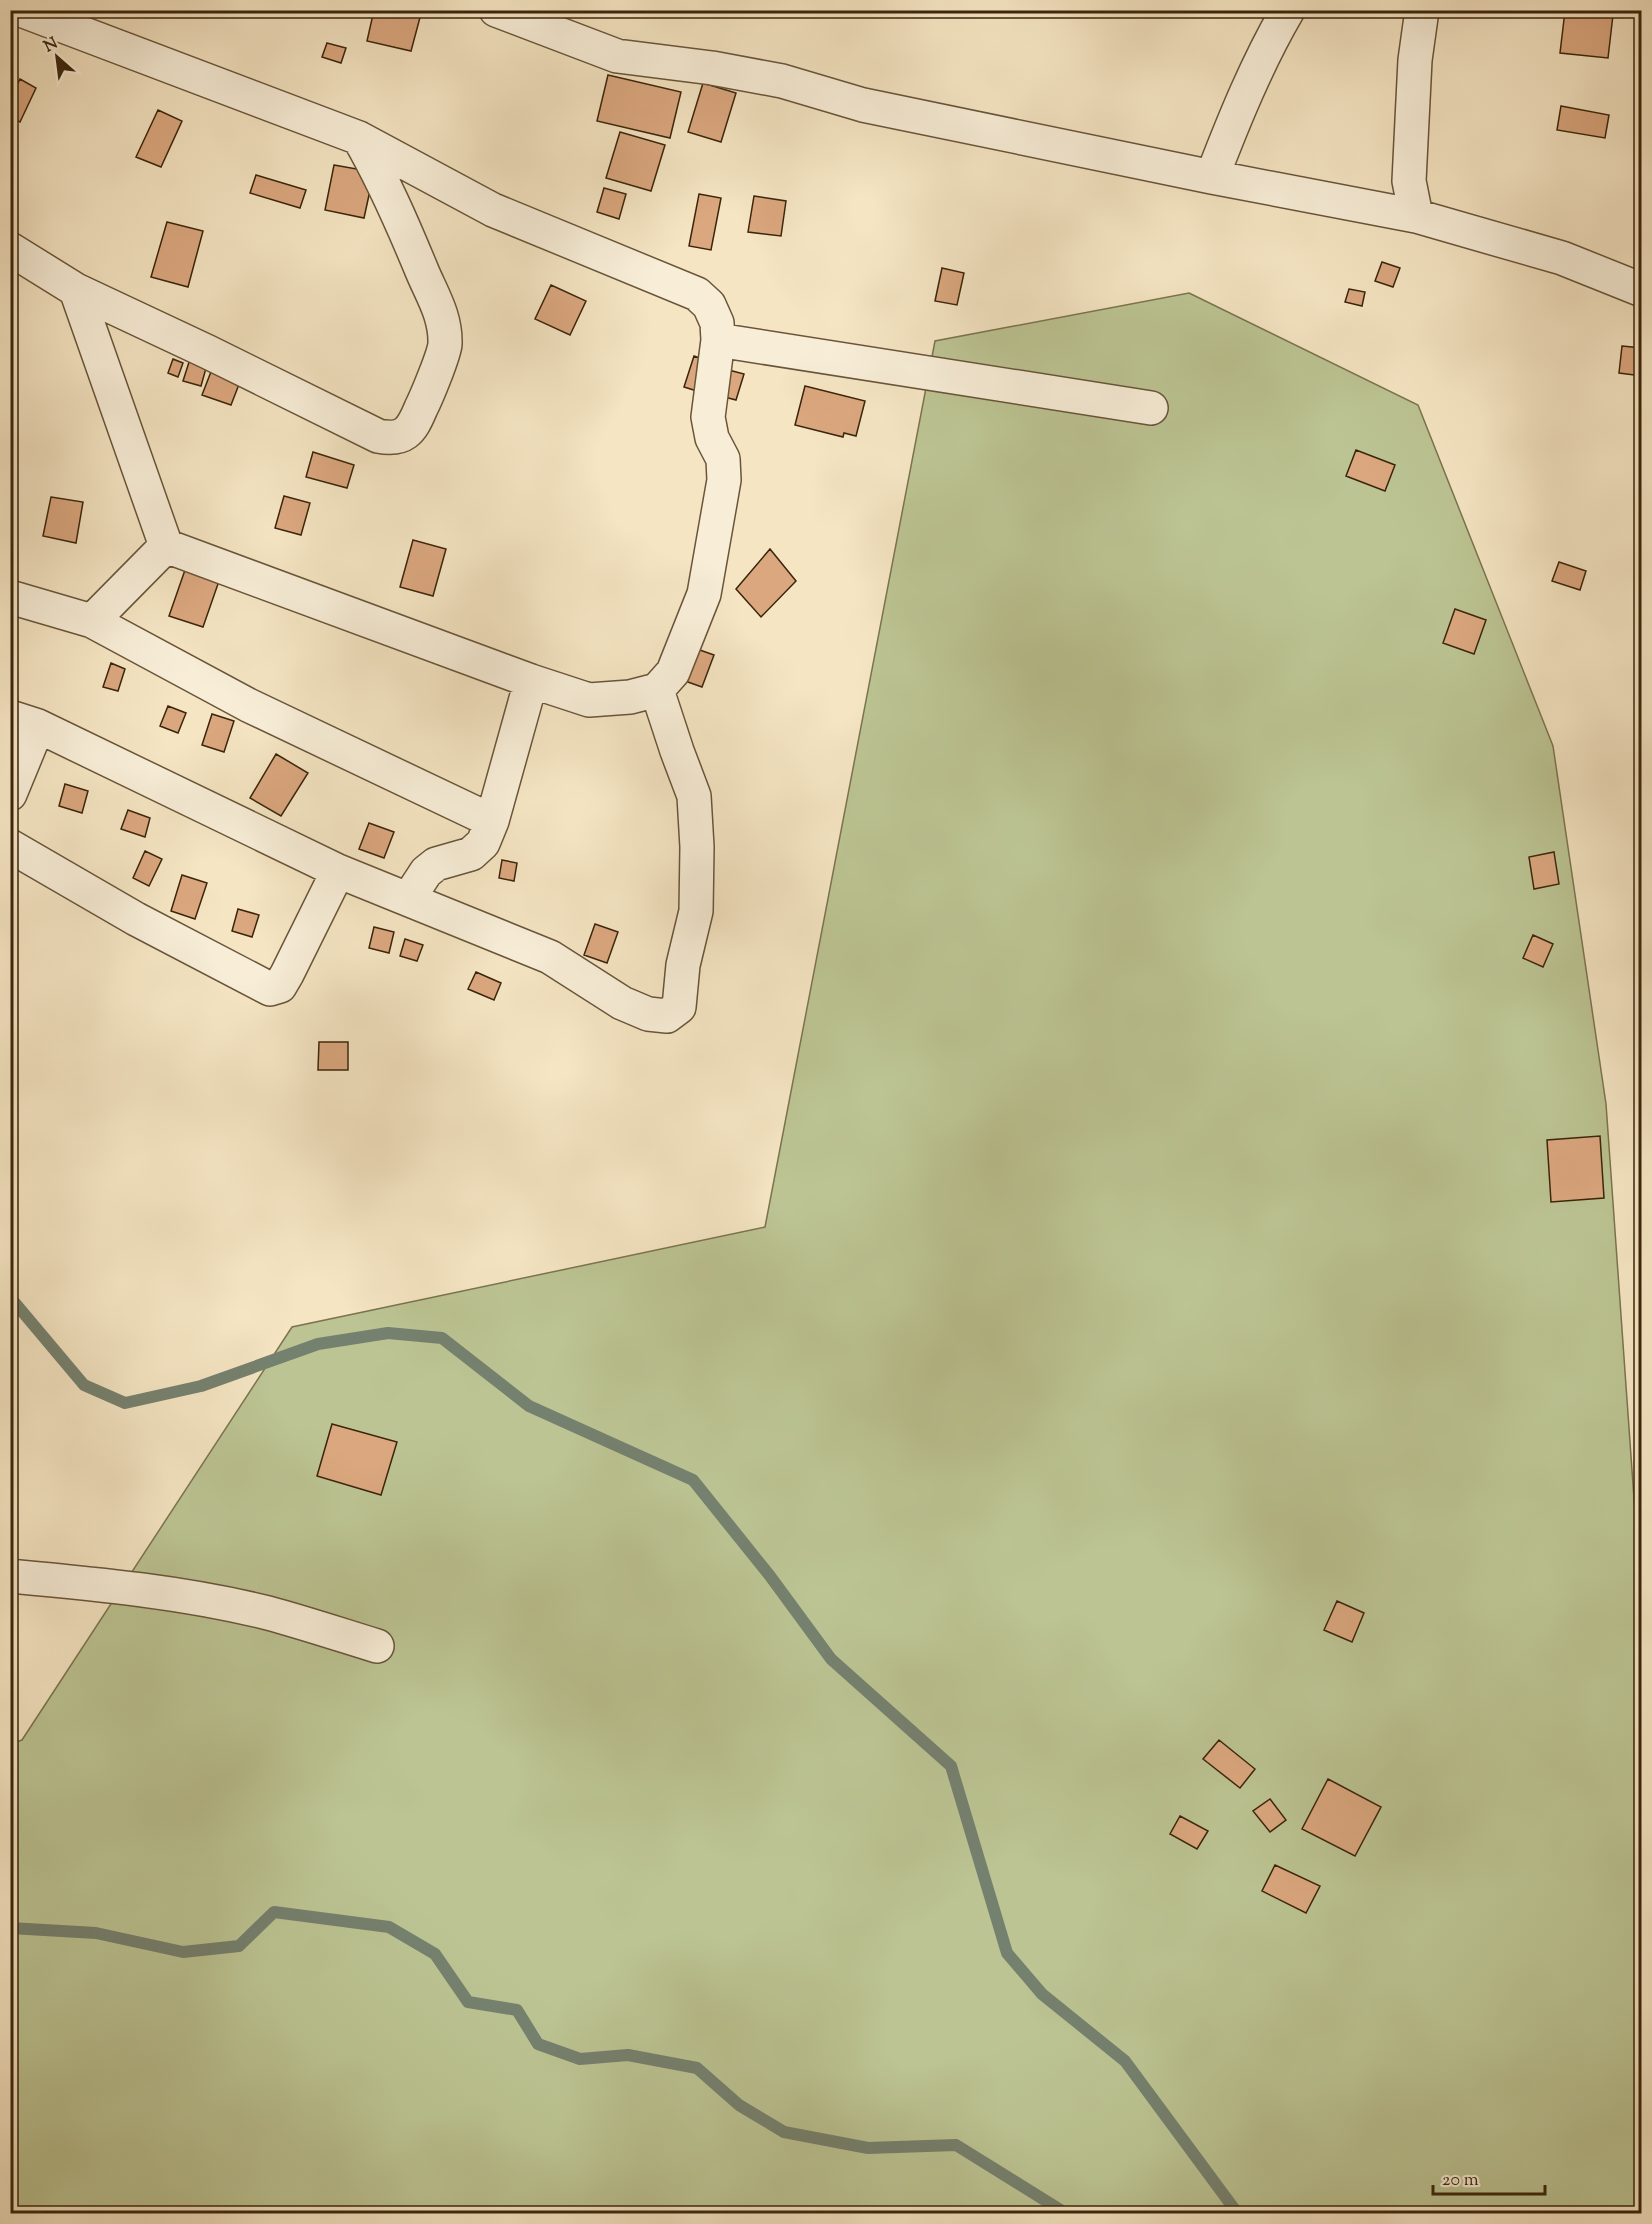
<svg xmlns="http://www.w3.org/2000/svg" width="1652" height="2224" font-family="'Sorts Mill Goudy',serif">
	<rect width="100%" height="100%" fill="#f5e5c3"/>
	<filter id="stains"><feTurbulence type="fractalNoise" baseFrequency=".00333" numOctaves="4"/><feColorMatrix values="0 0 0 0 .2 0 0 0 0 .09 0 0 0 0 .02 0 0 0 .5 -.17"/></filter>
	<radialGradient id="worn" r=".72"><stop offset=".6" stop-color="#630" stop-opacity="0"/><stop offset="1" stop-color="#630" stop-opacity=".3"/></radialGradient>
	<path fill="#bcc493" stroke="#7b744f" stroke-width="1.5" d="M1189,293l229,112 135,341 53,358 36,507 -1,602h-1630l-1,-469 12,-4 270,-413 473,-100 170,-886z"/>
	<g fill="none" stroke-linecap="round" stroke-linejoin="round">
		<path stroke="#75816f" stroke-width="12" d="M10,1297l74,88 41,18 76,-17 117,-42 70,-11 54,5 87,68 164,74 77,96 61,83 120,107 56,187 35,41 83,67 113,153
			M10,1928l86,5 87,19 56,-6 35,-34 115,15 46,27 33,48 49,8 21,34 42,15 48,-4 69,13 42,37 45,27 84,16 88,-3 111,69"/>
	</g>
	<path fill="#dba77f" stroke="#3a250b" stroke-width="1.5" d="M374,10h48l-11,41 -44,-10z
		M1565,11l48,4 -5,43 -48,-5z
		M327,43l19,5 -5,15 -19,-6z
		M608,75l73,17 -11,46 -73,-17z
		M20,79l16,9 -16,34 -10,-5v-18z
		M703,83l33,10 -15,49 -33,-10z
		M1561,106l48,9 -4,23 -48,-8z
		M158,110l24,11 -21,46 -25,-10z
		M620,132l45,13 -14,46 -45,-13z
		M334,165l40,7 -10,46 -39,-8z
		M256,175l50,15 -6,18 -50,-15z
		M604,188l22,6 -7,25 -22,-7z
		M699,194l22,4 -10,52 -22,-4z
		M754,196l32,5 -5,35 -33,-4z
		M167,222l36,9 -15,56 -37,-10z
		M1382,262l18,6 -7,19 -18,-6z
		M942,268l22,5 -7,32 -22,-4z
		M551,285l35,16 -16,34 -35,-16z
		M1349,289l16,3 -3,14 -17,-4z
		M1622,346l20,2v28l-23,-3z
		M191,356l17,5 -7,25 -18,-5z
		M694,356l17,6 -11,30 -16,-5z
		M173,359l10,4 -5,14 -10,-4z
		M214,364l29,10 -12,31 -29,-10z
		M725,369l19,5 -8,26 -19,-5z
		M805,386l60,15 -9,35 -12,-3 -1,4 -48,-12z
		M1356,450l39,15 -10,26 -39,-15z
		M313,452l41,13 -7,23 -41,-11z
		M284,496l26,7 -9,32 -26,-7z
		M51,497l32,5 -7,41 -33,-7z
		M413,540l33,9 -13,47 -33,-9z
		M770,549l26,32 -35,36 -25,-28z
		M1559,562l27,9 -6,19 -28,-9z
		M185,570l34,11 -16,46 -34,-11z
		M1455,609l31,11 -12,34 -31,-11z
		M10,641h4l-1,42h-3z
		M697,649l17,6 -12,32 -17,-6z
		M111,663l14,6 -7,22 -15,-4z
		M168,706l18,7 -8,20 -18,-7z
		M212,714l22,7 -10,31 -22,-7z
		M276,754l32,19 -27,43 -31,-18z
		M65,784l23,7 -6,22 -23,-7z
		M128,810l22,8 -5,19 -24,-8z
		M369,823l25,9 -10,26 -25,-9z
		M145,851l17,8 -13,27 -16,-8z
		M1554,852l5,32 -25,5 -5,-32z
		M502,860l15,3 -3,18 -15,-3z
		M182,875l25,8 -12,36 -24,-8z
		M238,909l21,6 -7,22 -20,-6z
		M595,924l23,8 -11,31 -23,-8z
		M374,927l20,5 -5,21 -20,-5z
		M1533,935l20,9 -10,23 -20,-9z
		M405,939l18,6 -6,16 -17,-5z
		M476,972l25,11 -7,17 -26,-11z
		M319,1042h29v28h-30z
		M1600,1136l4,62 -53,4 -4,-62z
		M332,1424l65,18 -16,53 -64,-19z
		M1337,1601l27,12 -12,29 -28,-12z
		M1219,1740l36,29 -15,19 -37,-29z
		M1328,1779l53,28 -26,49 -53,-27z
		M1270,1799l16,21 -16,12 -17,-21z
		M1180,1816l28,15 -11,18 -27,-15z
		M1275,1865l45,21 -14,27 -44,-22z"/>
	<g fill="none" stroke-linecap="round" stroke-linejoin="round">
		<defs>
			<path id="minor" d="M21,10l338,128 134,72 204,84 12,11 8,18 1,17 -10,77 4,21 11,21 1,21 -20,114 -31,78 -16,18 -27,7 -41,3 -58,-19 -365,-135 -90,-256
				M496,10l121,46 95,12 70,13 81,24 349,72 204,39 146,42 80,32
				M1212,177c22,-57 45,-114 76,-167
				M1416,216l-7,-35 6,-121 7,-50
				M10,249l66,41 132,62 170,84c26,5 33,-4 43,-28 6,-12 23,-53 24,-64 1,-28 -13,-49 -23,-73 -19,-46 -38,-90 -63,-133
				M718,340l433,68
				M10,597l82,24 156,84 244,116
				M92,621l74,-75
				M10,717l28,9 300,145 212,86 72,46 26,11 19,2 12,-9 4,-42 13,-54 1,-64 -3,-51 -17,-45 -20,-61
				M10,794l28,-68
				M10,846l126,73 134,70 10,-3 7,-12 51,-103
				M409,898l17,-26 10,-8 35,-10 12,-11 9,-22 39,-140
				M10,1576c86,8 174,16 258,37 37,10 73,22 109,33"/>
		</defs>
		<use href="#minor" stroke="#695539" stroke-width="36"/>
		<use href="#minor" stroke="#f8eed8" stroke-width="33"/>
	</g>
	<rect width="1652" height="2224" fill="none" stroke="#f5e5c3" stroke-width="36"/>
	<rect x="12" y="12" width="1628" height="2200" fill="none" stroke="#3a250b" stroke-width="3"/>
	<rect x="18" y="18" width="1616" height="2188" fill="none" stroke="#3a250b" stroke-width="1.5"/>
	<g transform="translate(57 57) rotate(332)" stroke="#f8eed8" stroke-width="4.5" paint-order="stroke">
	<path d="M0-4.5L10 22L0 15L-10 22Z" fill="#3a250b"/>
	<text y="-9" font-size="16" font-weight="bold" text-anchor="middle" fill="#3a250b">N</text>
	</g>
	<path d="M1433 2185v9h112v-9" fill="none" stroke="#3a250b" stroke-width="3"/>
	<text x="1442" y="2185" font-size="18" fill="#3a250b" stroke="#f8eed8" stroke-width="4.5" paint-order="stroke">20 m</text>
	<rect width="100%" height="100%" filter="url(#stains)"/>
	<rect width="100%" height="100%" fill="url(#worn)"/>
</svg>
